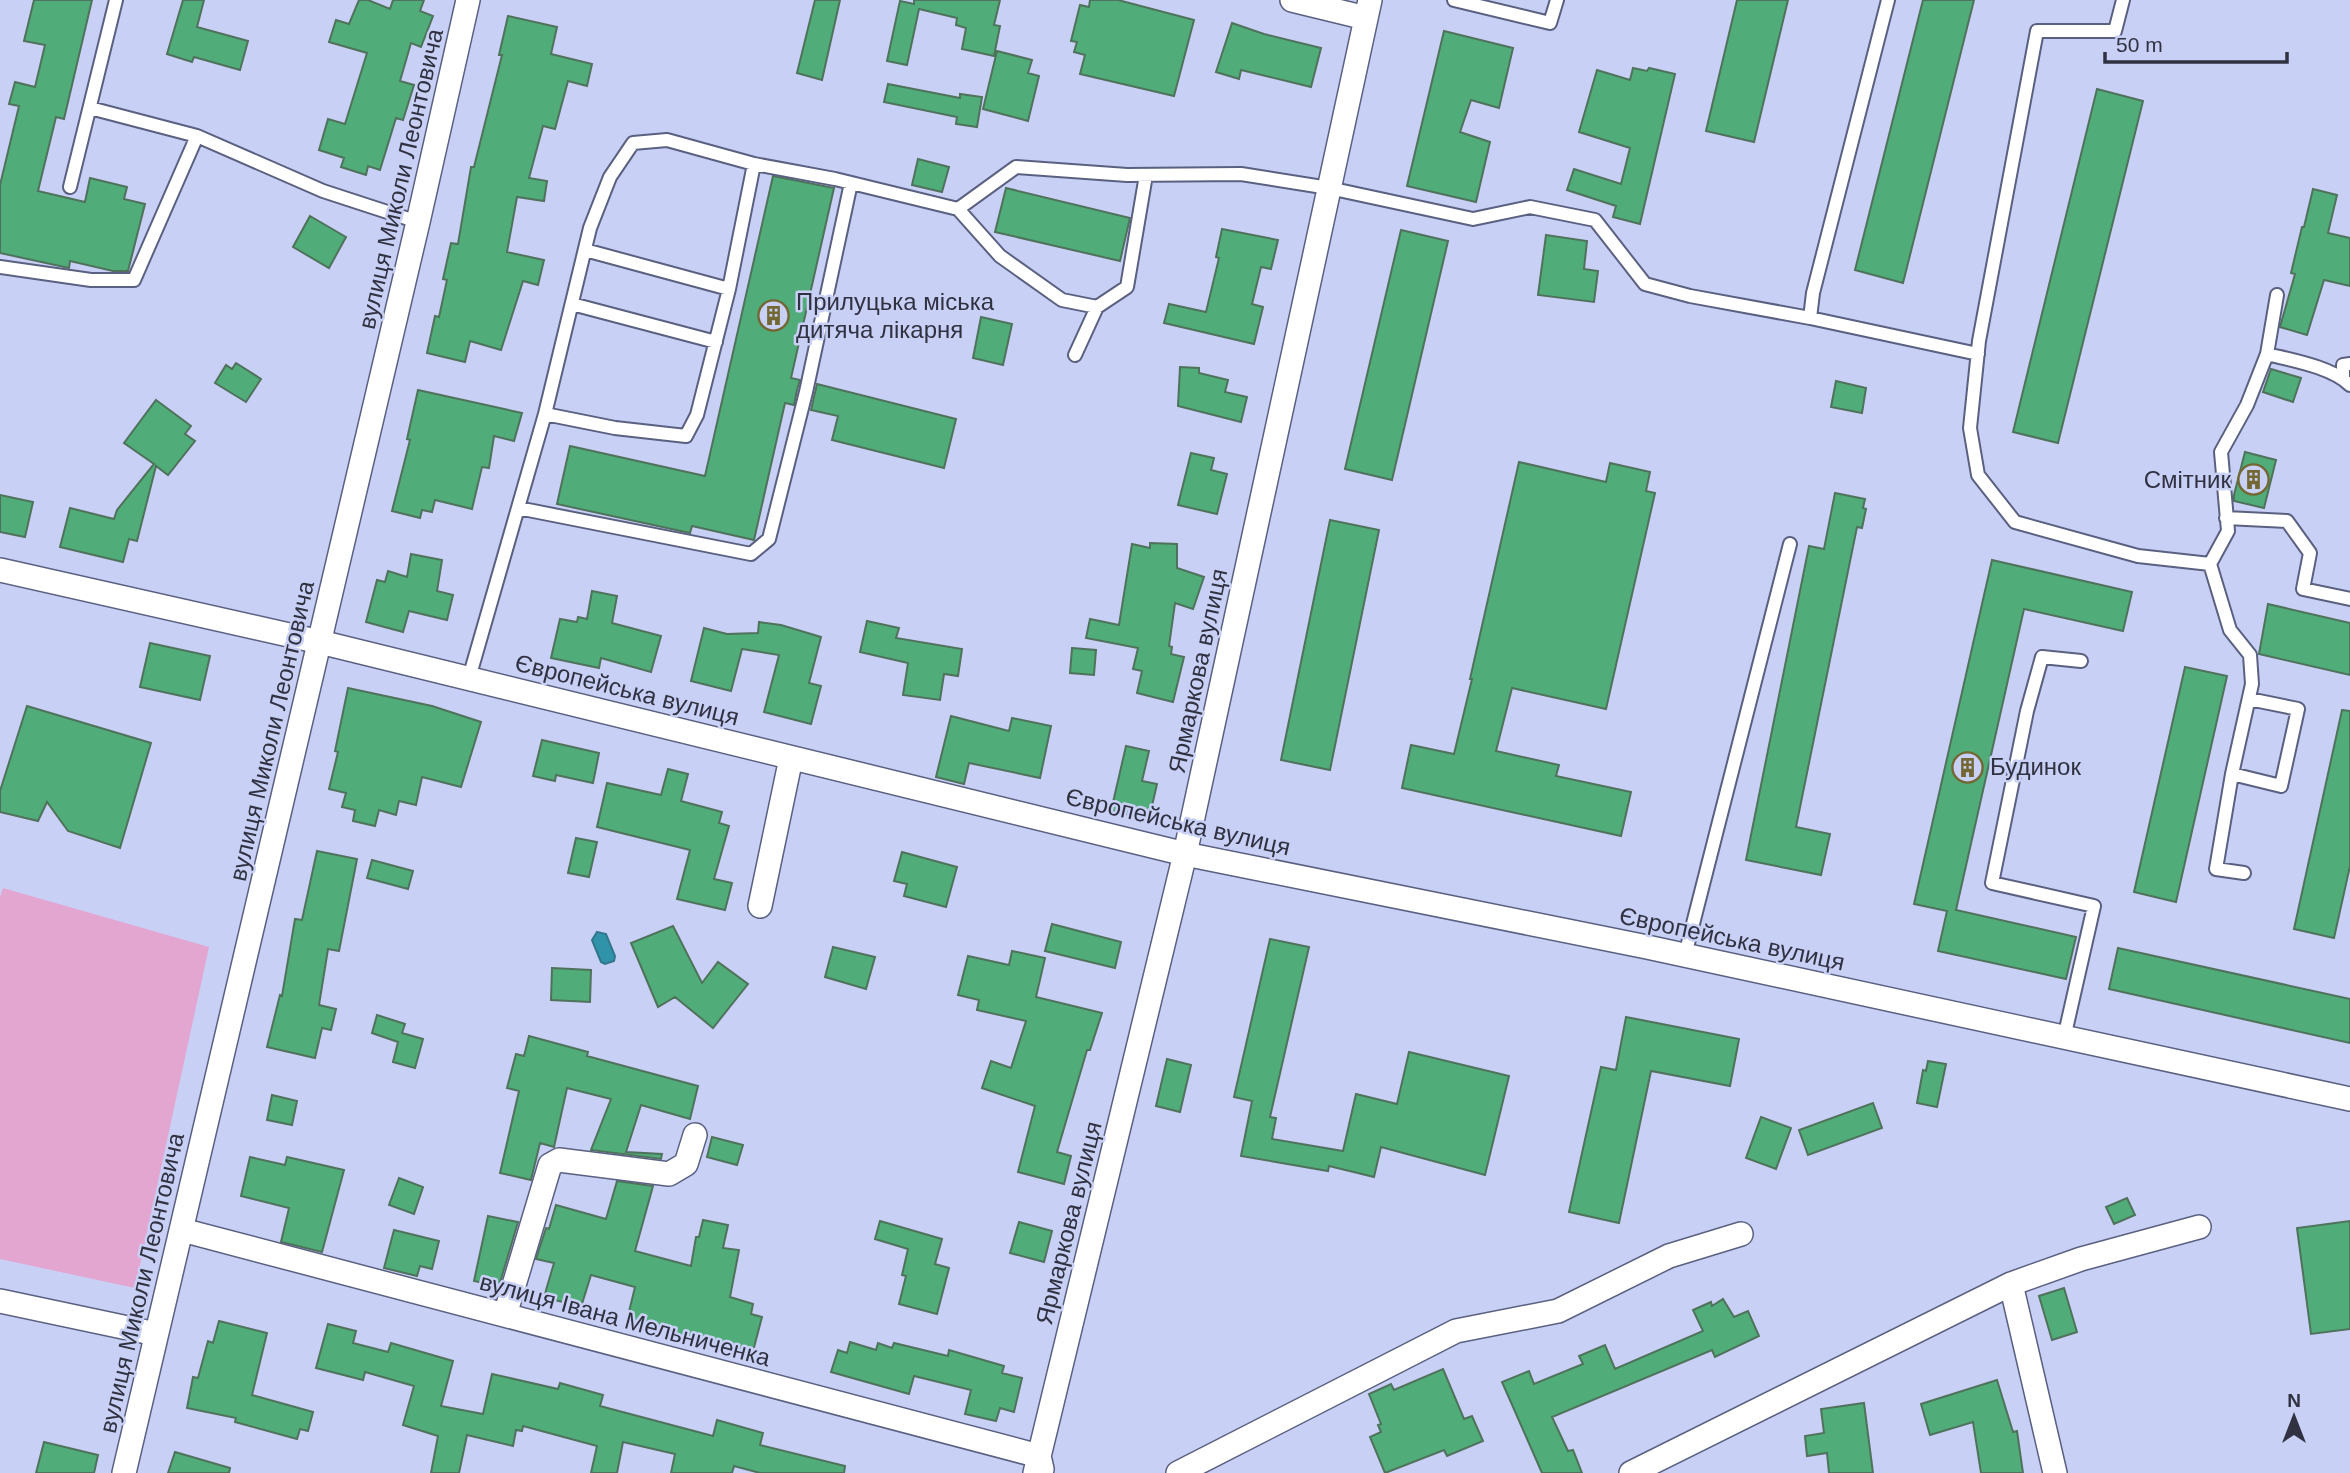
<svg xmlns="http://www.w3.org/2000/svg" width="2350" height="1473" font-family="Helvetica,sans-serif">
	<rect width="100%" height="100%" fill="#c9d0f5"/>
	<path fill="#e2a6d1" d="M3,888l206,59 -74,341 -135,-29v-362z"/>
	<path fill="#3193aa" stroke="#31768a" stroke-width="2" d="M597,932l9,2 9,22 -1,5 -9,3 -4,-2 -9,-22z"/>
	<path fill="#50ad79" stroke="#4f725c" stroke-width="2" d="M34,0h58l-28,119 -8,-2 -18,74 47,11 5,-24 37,9 -3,12 21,5 -17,67h-15l-43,-10 -1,7 -69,-15v-68l19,-79 -10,-2 6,-22 20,5 10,-42 -21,-4z
		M183,0h21l-7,27 51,14 -8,29 -46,-13 -2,5 -25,-8z
		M359,0h9l22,9 3,-9h31l-4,11 13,5 -12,31 -10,-4 -11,38 14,4 -11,35 -7,-2 -16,52 -12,-4 -2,9 -25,-8 3,-9 -25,-8 9,-31 17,5 22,-71 -38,-11 7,-22 13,4z
		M815,0h25l-18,80 -25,-7z
		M914,0h86l-6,25 6,1 -6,30 -32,-7 4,-21 -10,-3 1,-7 -38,-9 -12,56 -20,-4 13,-60 14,3z
		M1090,0h28l76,20 -20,76 -94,-22 5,-19 -11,-3 3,-10 -6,-1 9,-36 9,2z
		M1737,0h51l-34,142 -48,-11z
		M1923,0h51l-71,283 -48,-13z
		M508,16l49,11 -6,27 41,10 -5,22 -19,-5 -13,48 -12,-3 -14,52 18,3 -3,20 -27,-4 -10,55 37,8 -6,25 -15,-4 -22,69 -31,-9 -5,21 -38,-9 8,-37 4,1 8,-37 -4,-1 8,-36 7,1 13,-77h3l28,-112h-3z
		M1232,23l32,11 57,14 -10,39 -70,-17 -2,9 -23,-7z
		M1444,31l69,17 -14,60 -28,-8 -11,32 30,10 -14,60 -69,-16z
		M997,51l35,9 -4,13 11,3 -11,45 -45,-12z
		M1633,68l14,3 2,-3 26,6 -35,150 -27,-7 3,-11 -49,-16 7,-21 47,15 9,-36 -51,-16 18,-62 33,10z
		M888,84l72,14v-4l22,3 -5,30 -21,-3 1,-7 -73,-15z
		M2097,89l46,12 -85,342 -45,-11z
		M918,159l31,8 -7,25 -30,-7z
		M773,176l61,12 -43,190 9,2 -3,10 -3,15 -9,-2 -31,137 -62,-14 -2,7 -133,-29 13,-58 135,30z
		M1006,188l124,30 -10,43 -125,-29z
		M2313,189l24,6 -9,38 22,5v48l-26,-6 -17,55 -27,-8 15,-53 -4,-1 11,-46h2z
		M310,216l36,21 -17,31 -36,-21z
		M1222,229l56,11 -7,29 -10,-2 -9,37 11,3 -9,37 -90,-21 5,-19 37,8 13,-54 -3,-1z
		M1401,230l47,11 -56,239 -47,-11z
		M1546,235l41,6 -3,28 14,2 -4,31 -56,-7z
		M981,317l31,7 -9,41 -30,-7z
		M236,363l25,16 -15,23 -31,-19 11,-18 6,4z
		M1180,367l19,1v5l29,7 -3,12 22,5 -6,25 -63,-16z
		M2271,369l30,9 -8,24 -30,-10z
		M1836,381l30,7 -4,25 -31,-6z
		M817,384l139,35 -12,49 -112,-28 6,-24 -27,-6z
		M418,390l104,23 -8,28 -20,-5 -5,32 -7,-1 -10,42 -37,-9 -3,12 -10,-2 -2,8 -28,-7 18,-71 -3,-1z
		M156,400l35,26 -6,8 10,7 -27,34 -12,-9 -19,75 -8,-2 -6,23 -63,-15 10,-39 44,11 3,-9 37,-46 -30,-21z
		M2245,452l31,8 -12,48 -30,-7v-6z
		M1191,453l23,5 -3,12 16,4 -10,40 -39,-9z
		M1519,462l87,20 4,-19 40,9 -4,19 9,2 -49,216 -94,-21 -16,63 63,14 -3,11 75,16 -10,44 -219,-48 9,-43 43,9 18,-75h-2z
		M1835,493l30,6 -2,9 3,1 -4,19 -5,-1 -61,300 34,7 -9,41 -75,-15 63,-314 15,3z
		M0,495l33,7 -8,35 -25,-5z
		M1330,520l49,10 -49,240 -49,-10z
		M1150,543l27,1v24l27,9 -11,32 -18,-6 -6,43 3,1 -1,7 13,3 -11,45 -36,-9 5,-22 -9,-2 5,-21 -52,-10 4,-19 29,6 13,-81 18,4z
		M411,554l31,6 -5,31 16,4 -6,25 -38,-9 -6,21 -37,-10 11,-42 8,2 3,-11 19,6z
		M1992,560l140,32 -9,39 -99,-22 -68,301 120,27 -10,42 -128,-28 9,-40 -33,-7z
		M592,591l25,5 -5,27 49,13 -10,36 -50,-14 -2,10 -48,-10 9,-39 17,3 1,-5 9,2z
		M2268,604l82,19v52l-91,-21z
		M867,621l32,7 -3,10 66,11 -4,27 -14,-2 -4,26 -37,-5 5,-32 -48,-11z
		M759,622l22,3 40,12 -12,46 12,3 -10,38 -47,-12 15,-57 -37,-6 -11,42 -40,-10 13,-53 23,6 31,-1z
		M150,643l60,13 -10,44 -60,-13z
		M1072,648l24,2 -2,25 -24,-2z
		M2185,667l42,9 -51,226 -42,-10z
		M348,688l84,18 49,16 -20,65 -39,-10 -6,28 -17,-4 -3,14 -17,-5 -4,16 -22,-5 2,-11 -13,-3 4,-14 -17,-4 9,-37 -3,-1z
		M27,706l124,37 -31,105 -52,-17 -21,-29 -9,19 -38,-9v-21z
		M2342,710l8,1v155l-16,72 -40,-9z
		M951,716l58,15 3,-13 39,8 -11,52 -71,-15 -5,21 -28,-7z
		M542,740l57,13 -6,30 -37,-8 -1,6 -22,-5z
		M1126,746l23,5 -7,30 15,3 -8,35 -38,-8z
		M668,769l20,5 -7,27 41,11 -3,11 10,3 -15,53 18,4 -7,27 -48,-11 13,-49 -93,-23 10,-44 54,12z
		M576,838l21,4 -8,35 -21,-4z
		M317,851l40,8 -18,92 -11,-2 -9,56 17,4 -5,21 -9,-2 -7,30 -48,-11 13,-52 2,1 13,-77 7,1z
		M902,852l55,15 -11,40 -42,-11 3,-12 -13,-3z
		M372,860l41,11 -5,18 -41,-11z
		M1052,924l69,18 -6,26 -70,-17z
		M673,926l29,57 16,-21 30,22 -35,44 -38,-31 -17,10 -27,-64z
		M1270,939l39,8 -39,170 6,1 -4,21 71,12 13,-57 41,10 12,-52 100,24 -24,99 -104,-28 -7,30 -45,-11 -1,5 -87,-15 11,-55 -18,-4z
		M833,947l42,10 -9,32 -41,-12z
		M2118,948l232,51v44l-241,-54z
		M1012,951l33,7 -9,39 66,16 -12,37h-3l-30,102 14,4 -7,28 -46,-12 17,-66 -53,-18 9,-27 20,7 15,-47 -49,-11 2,-10 -21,-5 10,-39 41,9z
		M552,968l39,2 -1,32 -39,-2z
		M377,1015l28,9 -3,9 21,6 -8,29 -22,-6 5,-20 -26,-9z
		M1626,1017l113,22 -9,47 -79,-15 -32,152 -50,-11 32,-145 15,3z
		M529,1036l59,16 -1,4 111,30 -8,33 -49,-14 -15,47 36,2 -1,5 -70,-9 20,-51 -44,-11 -13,59 -14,-4 -9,37 -31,-7 19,-82 -12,-3 9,-34 8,2z
		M1167,1059l24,6 -11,47 -24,-6z
		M1928,1061l18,3 -9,43 -20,-4 6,-33 3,1z
		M272,1095l25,6 -5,24 -25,-5z
		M1873,1103l9,25 -74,27 -9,-25z
		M1761,1117l30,11 -15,41 -30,-11z
		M712,1137l31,8 -6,20 -30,-8z
		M250,1157l35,8 2,-8 57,13 -22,82 -41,-10 8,-34 -48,-12z
		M399,1178l24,9 -9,27 -25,-9z
		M617,1181l36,5 -18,65 56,15 5,-29h3l4,-17 25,5 -5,23 16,2 -9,47 23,7 -2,10 11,3 -10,38 -125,-35 8,-33 -44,-12 -10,32 -37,-10 10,-34 -18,-4 10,-31 3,1 7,-24 50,14z
		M2127,1198l8,17 -21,9 -8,-17z
		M488,1216l30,6 -19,64 -25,-5z
		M880,1221l62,18 -7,25 14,4 -12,46 -38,-10 7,-28 -4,-1 6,-26 -33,-10z
		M2350,1221v108l-39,5 -14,-106z
		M1019,1222l33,9 -8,31 -34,-9z
		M394,1230l45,11 -7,28 -12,-3 -3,10 -33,-8z
		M2064,1288l13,44 -25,8 -13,-44z
		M1723,1299l11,18 14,-6 11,25 -44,21 -3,-7 -160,67 16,34 5,-1 9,23h-40l-40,-91 27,-11 5,13 49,-20 -4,-8 26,-11 10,24 88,-38 -10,-21 18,-8 1,4z
		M219,1321l48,12 -15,62 61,17 -5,19 -8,-2 -3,10 -62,-17 1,-4 -49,-10 6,-31 5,1 10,-37 5,2z
		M328,1324l28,7 -3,12 35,9 3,-9 62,18 -12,45 42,8 9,-40 66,15 2,-6 43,12 -3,11 113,30 4,-16 46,13 -3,12 85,21 -1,7h-84l-26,-7 -2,7h-61l4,-19 -52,-12 -6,31h-26l6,-27 -74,-20 -1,5 -6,-1 -3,16 -46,-11 -8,38h-28l7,-37 -35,-11 11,-39 -49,-14 -2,8 -47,-12z
		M850,1342l26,8 2,-7 14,5 2,-5 54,13 1,-6 55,16 -2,7 20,5 -8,34 -14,-4 -4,13 -31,-7 6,-24 -57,-14 -5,18 -78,-22 7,-22 9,3z
		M1443,1369l21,50 8,-3 11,25 -36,15 -3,-6 -59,23 -15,-36 11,-5 -3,-7 3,-1 -12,-30 22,-10 3,6z
		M1997,1380l16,52 4,-1 6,42h-42l-8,-51 -43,13 -9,-31z
		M1864,1403l9,70h-44l-2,-20 -20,3 -2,-20 19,-3 -3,-24z
		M44,1442l54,13 -4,18h-58z
		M175,1452l55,16 -1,5h-61z"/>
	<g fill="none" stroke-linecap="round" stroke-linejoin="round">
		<defs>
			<path id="lane" d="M1454,0l96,23 7,-23
				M1888,0l-75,293 -3,25 168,36
				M2123,0l-8,31h-78l-58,310 -9,87 8,47 37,47 123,34 72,8 18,-33 -7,-79 26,-47 20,-51 10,-59
				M90,108l107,28 126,55 95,31
				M754,164l-87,-24 -34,3 -23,34 -20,51 -45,186 70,14 71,8 11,-21 32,-126 25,-125 81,15 123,30 58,-42 111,8 114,-1 88,14 144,31 57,-12 65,13 50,64 45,12 120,22
				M70,187l46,-187
				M958,209l42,47 62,44 35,7 30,-20 19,-112
				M585,250l144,39
				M0,267l91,13h43l63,-144
				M572,304l144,38
				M2267,354c24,6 65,13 83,31
				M1075,355l22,-48
				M2343,378v-13l7,-1
				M518,508l233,46 18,-15 37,-147 45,-209
				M2226,518l61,3 23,32 -7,36 47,10
				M2210,564l20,66 20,25 2,29 -20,90 49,12 17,-77 -49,-10
				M469,678l76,-264
				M2232,774l-16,95 28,4
				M1685,955l105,-411
				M2064,1038l30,-132 -102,-23 35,-172 15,-54 39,4"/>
			<path id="street" d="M1292,0l74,18
				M0,570l320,72 865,212 462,93 703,152
				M760,906l31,-148
				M182,1230l857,226 3,13
				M2011,1284l44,189
				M0,1301l156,33
				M505,1315l45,-150 9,-5 110,14 17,-10 9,-29
				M124,1473l294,-1251 50,-222
				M1035,1473l150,-619 185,-854
				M1178,1473l278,-142 102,-20 111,-55 72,-22
				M1631,1473l380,-189 70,-25 118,-32"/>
		</defs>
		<use href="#lane" stroke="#5a6080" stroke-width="16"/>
		<use href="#street" stroke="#5a6080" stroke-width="26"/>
		<use href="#lane" stroke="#fff" stroke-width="12"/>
		<use href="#street" stroke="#fff" stroke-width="23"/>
	</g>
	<defs>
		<symbol id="building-ring" viewBox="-11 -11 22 22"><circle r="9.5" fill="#c9d0f5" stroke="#736734" stroke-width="1.5"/><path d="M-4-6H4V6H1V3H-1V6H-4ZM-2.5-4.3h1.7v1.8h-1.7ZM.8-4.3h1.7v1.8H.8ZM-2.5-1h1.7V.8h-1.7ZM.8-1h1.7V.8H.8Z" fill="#736734"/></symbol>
	</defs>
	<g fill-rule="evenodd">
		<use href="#building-ring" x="756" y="298" width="35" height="35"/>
		<use href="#building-ring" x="2236" y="462" width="35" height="35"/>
		<use href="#building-ring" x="1950" y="750" width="35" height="35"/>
	</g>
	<g text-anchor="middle" stroke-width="5" stroke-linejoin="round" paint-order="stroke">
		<g font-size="24" fill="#303241" stroke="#c9d0f5">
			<text transform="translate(401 179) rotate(-77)" y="8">вулиця Миколи Леонтовича</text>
			<text transform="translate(1198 671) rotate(-78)" y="8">Ярмаркова вулиця</text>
			<text transform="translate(627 690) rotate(14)" y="8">Європейська вулиця</text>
			<text transform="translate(272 731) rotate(-77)" y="8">вулиця Миколи Леонтовича</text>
			<text transform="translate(1178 822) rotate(13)" y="8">Європейська вулиця</text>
			<text transform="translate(1732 939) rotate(12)" y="8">Європейська вулиця</text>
			<text transform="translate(1069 1223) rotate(-76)" y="8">Ярмаркова вулиця</text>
			<text transform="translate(142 1283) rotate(-77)" y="8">вулиця Миколи Леонтовича</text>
			<text transform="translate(625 1320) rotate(15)" y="8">вулиця Івана Мельниченка</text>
		</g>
		<g font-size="24" fill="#303241" stroke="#c9d0f5" text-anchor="start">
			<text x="796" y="310">Прилуцька міська<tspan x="796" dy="28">дитяча лікарня</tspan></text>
			<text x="2231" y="488" text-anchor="end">Смітник</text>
			<text x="1990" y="775">Будинок</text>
		</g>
	</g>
	<g transform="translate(2294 1417)" stroke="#c9d0f5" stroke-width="5" paint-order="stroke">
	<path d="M0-5L12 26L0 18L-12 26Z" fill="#303241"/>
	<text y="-10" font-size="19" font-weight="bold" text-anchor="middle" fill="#303241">N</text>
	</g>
	<path d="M2105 52v10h182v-10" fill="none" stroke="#303241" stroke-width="3.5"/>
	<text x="2116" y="52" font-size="21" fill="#303241" stroke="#c9d0f5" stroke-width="5" paint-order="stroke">50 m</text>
</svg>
